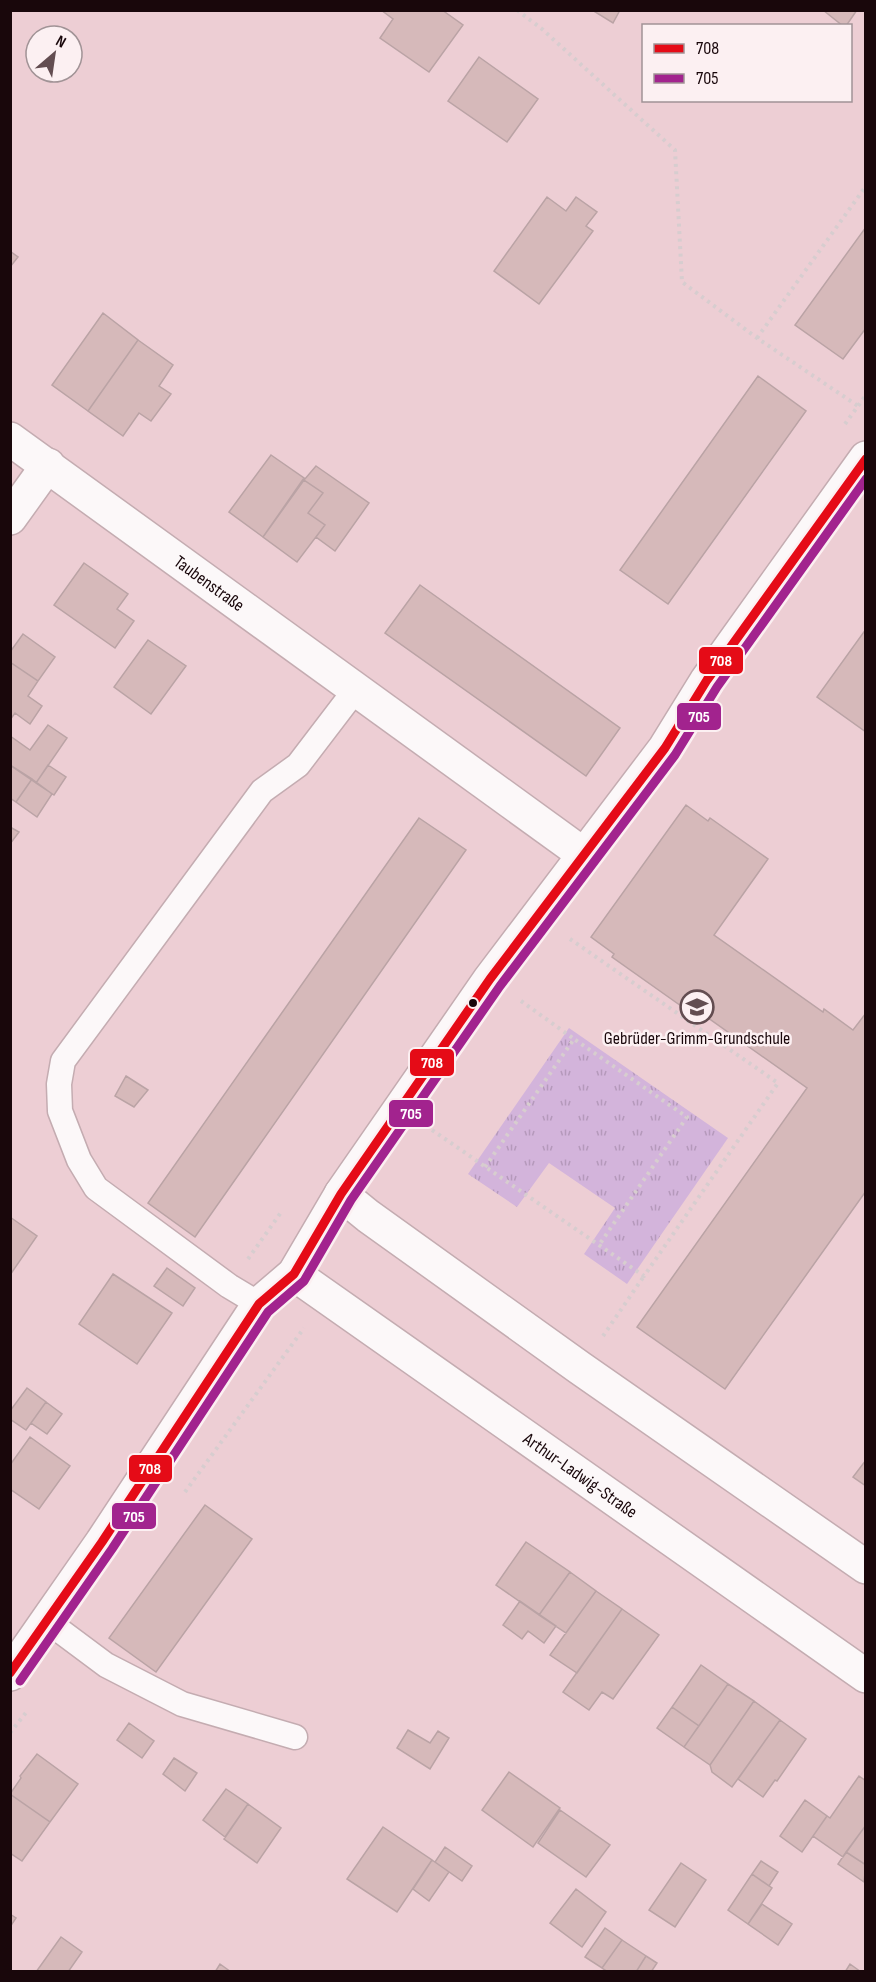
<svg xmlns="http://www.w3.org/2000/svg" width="876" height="1982" font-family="'Sofia Sans Condensed',sans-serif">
	<defs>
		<pattern id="park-tufts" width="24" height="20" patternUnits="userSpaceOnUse" patternTransform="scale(1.5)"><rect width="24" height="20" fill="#d3b4db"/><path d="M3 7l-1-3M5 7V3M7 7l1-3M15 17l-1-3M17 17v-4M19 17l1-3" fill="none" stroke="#b599bb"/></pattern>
	</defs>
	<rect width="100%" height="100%" fill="#edced4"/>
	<path fill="url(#park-tufts)" d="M569,1028l159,110 -101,146 -43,-30 31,-46 -66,-45 -32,44 -49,-33z"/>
	<path fill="#d6b9ba" stroke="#baa3a5" stroke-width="1.5" d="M381,10h61l21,15 -34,47 -49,-34 13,-19z
		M592,10h28l-7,13z
		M823,10h34l-11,16h-3z
		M479,57l59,42 -31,43 -59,-41z
		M547,197l19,14 10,-14 21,15 -11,14 7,5 -54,73 -45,-33z
		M866,227v101l-23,31 -48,-34z
		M10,251l8,6 -8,10z
		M103,313l35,27 -50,71 -36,-26z
		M138,340l35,25 -14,21 12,8 -20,27 -12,-8 -16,23 -35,-25z
		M758,376l48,35 -138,193 -48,-34z
		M271,455l33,23 -41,59 -34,-25z
		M316,466l53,37 -34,48 -19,-14 9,-12 -17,-12 15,-20 -19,-13z
		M304,480l19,13 -15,20 17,12 -28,37 -34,-25z
		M84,563l44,31 -11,15 17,12 -19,27 -61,-43z
		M420,585l200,143 -34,48 -201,-143z
		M866,629v103l-49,-35z
		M23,634l32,23 -17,24 -28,-19v-10z
		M148,640l38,26 -35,48 -37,-27z
		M10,662l28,19 -10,15 14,10 -12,18 -15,-11 -5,7z
		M48,725l19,13 -31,45 -26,-18v-29l20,14z
		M10,765l22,14 -16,23 -6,-4z
		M48,765l18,12 -12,18 -18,-12z
		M32,779l20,15 -15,23 -21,-15z
		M686,805l22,16 2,-3 58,41 -54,76 109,77 1,-3 29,21 13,-17v178l-141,198 -88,-62 170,-239 -113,-80 -3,5 -79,-56 2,-3 -23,-17z
		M419,818l47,32 -271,387 -47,-34z
		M10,827l9,5 -9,12z
		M126,1076l22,14 -14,17 -19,-11z
		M10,1217l27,19 -27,39z
		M167,1268l28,20 -12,18 -29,-20z
		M113,1274l59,39 -35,51 -58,-40z
		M27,1388l19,14 -20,28 -16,-11v-8z
		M46,1402l16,12 -15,20 -16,-11z
		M30,1437l40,29 -31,43 -29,-20v-24z
		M866,1460v26l-13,-9z
		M205,1505l47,34 -96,133 -47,-34z
		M526,1542l44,30 -31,43 -43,-30z
		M570,1572l26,19 -30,42 -27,-18z
		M596,1591l26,18 -45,64 -27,-18z
		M520,1601l36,25 -12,17 -16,-12 -6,8 -19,-14z
		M622,1609l37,26 -46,64 -11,-7 -13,18 -26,-18z
		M701,1665l27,19 -29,42 -27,-19z
		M728,1684l26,17 -44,64 -26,-18z
		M754,1701l26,19 -48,67 -20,-15 -2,-7z
		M672,1707l27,19 -15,21 -27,-19z
		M780,1720l26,19 -29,42 -2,-1 -12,17 -25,-18z
		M129,1723l25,18 -12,17 -25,-18z
		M408,1730l22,13 8,-12 11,7 -19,31 -33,-21z
		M37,1754l41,30 -28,38 -40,-28 11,-16 -1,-2z
		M174,1758l23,15 -12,18 -22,-17z
		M509,1772l51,36 -27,39 -51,-37z
		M859,1776l7,5v44l-23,32 -30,-21 14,-20 3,2z
		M226,1789l22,15 -23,33 -22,-17z
		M10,1794l40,28 -28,39 -12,-8z
		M805,1800l22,16 -25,36 -22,-16z
		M248,1804l33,24 -24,35 -33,-24z
		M560,1810l50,35 -24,32 -48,-34z
		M866,1825v40l-20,-13z
		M383,1827l49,33 -35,52 -50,-33z
		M445,1847l27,19 -10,15 -27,-19z
		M846,1852l20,13 -2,17 -26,-18z
		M432,1860l17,12 -20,29 -16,-12z
		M761,1861l17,11 -9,14 -17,-12z
		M681,1863l25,17 -31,47 -26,-17z
		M752,1874l20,14 -24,36 -20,-14z
		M576,1889l30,23 -24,35 -32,-24z
		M762,1904l30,20 -14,21 -30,-21z
		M10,1914l6,4 -6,9z
		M605,1928l17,12 -20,28 -17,-11z
		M61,1937l21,15 -14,20h-32z
		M622,1940l24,16 -10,16h-28l-6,-4z
		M646,1956l11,7 -6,9h-15z
		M220,1964l11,8h-16z
		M850,1964l11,8h-16z"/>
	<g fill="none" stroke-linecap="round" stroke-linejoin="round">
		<defs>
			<path id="lane" d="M259,1304l-30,-18 -133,-98 -17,-28 -19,-49 -1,-27 4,-23 199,-270 36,-26 58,-76
				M47,1621l59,44 76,39 113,33"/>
			<g id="street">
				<path id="s1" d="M10,439l573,415"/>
				<path d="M10,518l38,-53"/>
				<path d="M341,1194l27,22 212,152 286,199"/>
				<path id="s2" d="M294,1274l572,402"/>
				<path d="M10,1674l92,-132 157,-238 35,-30 47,-80 149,-215 175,-231 42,-68 159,-222"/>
			</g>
		</defs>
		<use href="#lane" stroke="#c4acb1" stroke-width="27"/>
		<use href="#street" stroke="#c4acb1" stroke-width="36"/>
		<path stroke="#d7cdcf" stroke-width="4" stroke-dasharray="3 4.5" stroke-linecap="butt" d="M517,10l25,19 133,121 7,132 75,56 101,68
			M757,338l109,-152
			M845,424l21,-29
			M521,1001l53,38
			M432,1130l212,146 134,-193 -208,-144
			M485,1167l89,-128 113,78 -88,128
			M248,1259l34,-48
			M603,1336l41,-60
			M185,1492l119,-164
			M10,1733l18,-23"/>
		<use href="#lane" stroke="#fcf8f9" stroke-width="24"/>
		<use href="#street" stroke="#fcf8f9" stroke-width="33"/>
		<defs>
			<path id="bus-1" d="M10,1673l92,-131 157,-238 35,-30 47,-80 149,-215 175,-231 42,-68 159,-221"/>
			<path id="bus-2" d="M20,1681l92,-132 156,-237 36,-31 47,-81 149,-214 175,-231 42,-68 149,-208"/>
		</defs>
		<use href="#bus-1" stroke="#fcf0f2" stroke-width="14"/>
		<use href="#bus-2" stroke="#fcf0f2" stroke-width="14"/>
		<use href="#bus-1" stroke="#e50b17" stroke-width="9"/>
		<use href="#bus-2" stroke="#a2238e" stroke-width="9"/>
	</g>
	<defs>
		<symbol id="school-ring" viewBox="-11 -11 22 22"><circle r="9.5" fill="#fcf0f2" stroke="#634d51" stroke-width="1.5"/><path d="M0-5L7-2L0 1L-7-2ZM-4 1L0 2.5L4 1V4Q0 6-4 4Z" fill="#634d51"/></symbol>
	</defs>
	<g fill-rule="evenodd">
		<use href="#school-ring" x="678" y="988" width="38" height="38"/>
	</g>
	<circle fill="#19070b" stroke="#fcf0f2" stroke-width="2" cx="473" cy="1003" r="5"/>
	<g text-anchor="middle" stroke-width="5" stroke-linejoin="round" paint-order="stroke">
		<g font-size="18" fill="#19070b" stroke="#fcf0f2">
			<text dy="6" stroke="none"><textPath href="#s1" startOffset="246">Taubenstraße</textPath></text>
			<text dy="6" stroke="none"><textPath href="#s2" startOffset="350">Arthur-Ladwig-Straße</textPath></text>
		</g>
		<g font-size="18" fill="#19070b" stroke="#fcf0f2">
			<text x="697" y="1044">Gebrüder-Grimm-Grundschule</text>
		</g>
	</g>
	<g stroke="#fcf0f2" stroke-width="2">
		<rect x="698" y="646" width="46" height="29" rx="6" fill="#e50b17"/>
		<rect x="676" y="702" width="46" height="29" rx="6" fill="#a2238e"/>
		<rect x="409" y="1048" width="46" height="29" rx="6" fill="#e50b17"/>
		<rect x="388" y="1099" width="46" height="29" rx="6" fill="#a2238e"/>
		<rect x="128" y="1454" width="45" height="29" rx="6" fill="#e50b17"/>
		<rect x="111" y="1502" width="46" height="28" rx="6" fill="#a2238e"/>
	</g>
	<g font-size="16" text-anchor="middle" font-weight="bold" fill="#fff">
		<text x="721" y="666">708</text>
		<text x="699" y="722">705</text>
		<text x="432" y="1068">708</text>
		<text x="411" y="1119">705</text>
		<text x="150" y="1474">708</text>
		<text x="134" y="1522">705</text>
	</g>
	<rect width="876" height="1982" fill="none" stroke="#19070b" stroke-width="24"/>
	<rect x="642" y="24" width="210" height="78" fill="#fcf0f2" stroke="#a19396" stroke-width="1.5"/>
	<rect x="654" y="44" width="30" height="9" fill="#e50b17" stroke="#a19396" stroke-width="1.5"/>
	<text x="696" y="54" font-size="18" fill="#19070b">708</text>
	<rect x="654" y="74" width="30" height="9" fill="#a2238e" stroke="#a19396" stroke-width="1.5"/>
	<text x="696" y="84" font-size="18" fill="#19070b">705</text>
	<g transform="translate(54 54) rotate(29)"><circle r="28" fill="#fcf0f2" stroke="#a19396" stroke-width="1.5"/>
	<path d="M0-4.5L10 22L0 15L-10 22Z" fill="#634d51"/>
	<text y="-9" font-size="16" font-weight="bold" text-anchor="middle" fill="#19070b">N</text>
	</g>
</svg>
